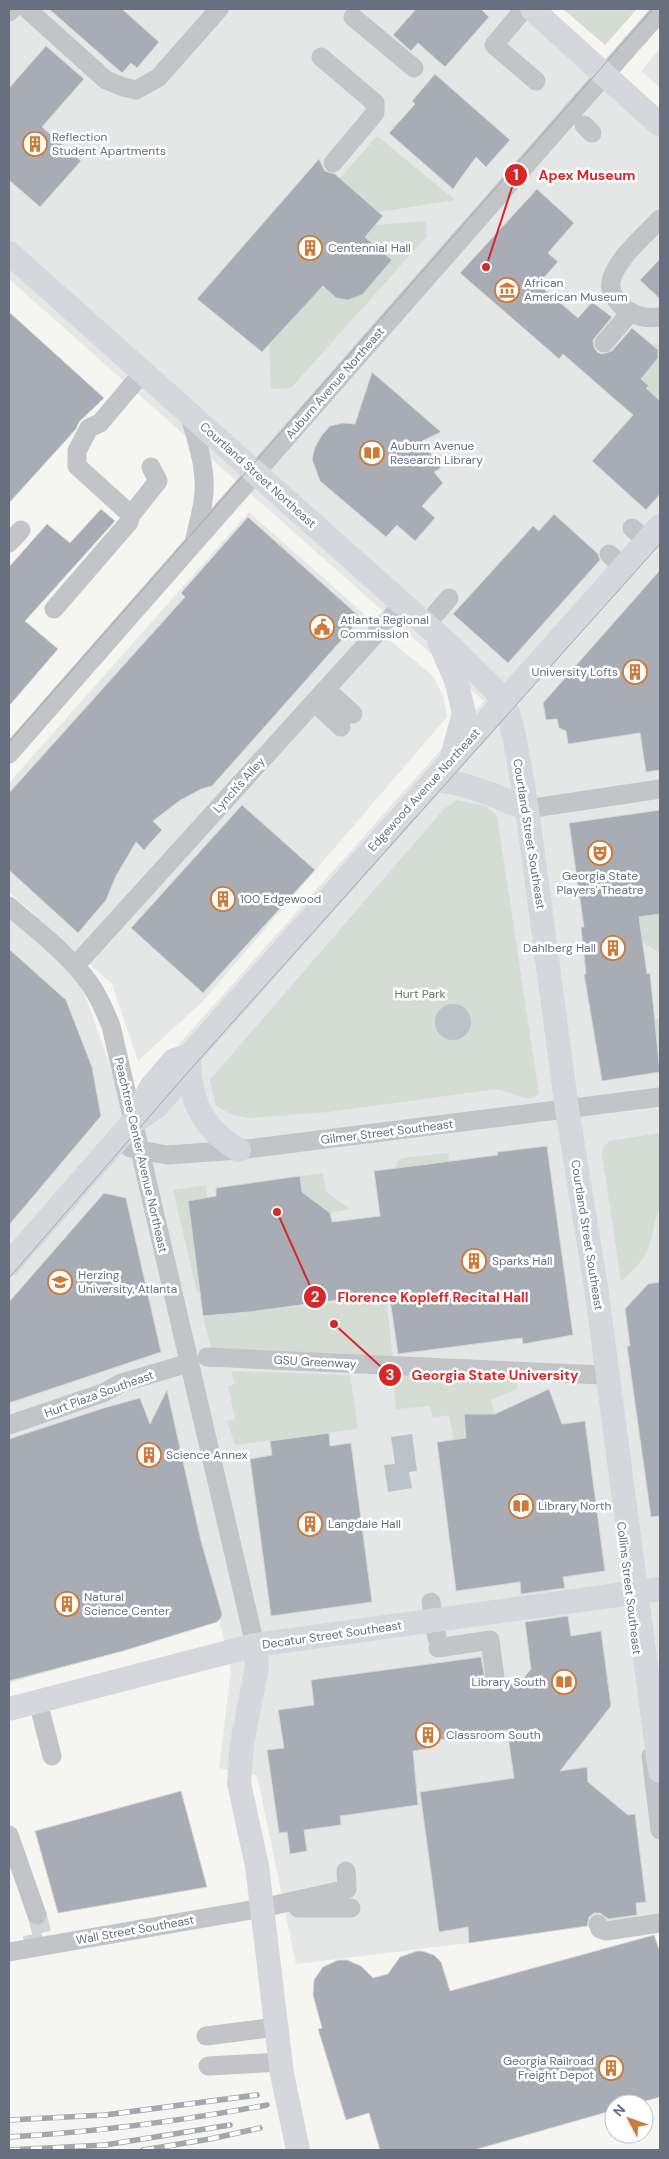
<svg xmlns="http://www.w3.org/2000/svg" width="669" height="2159" font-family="'DM Sans',sans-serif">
	<rect width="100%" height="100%" fill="#f5f5f2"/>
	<path fill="#e5e6e6" d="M9,9h515l136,117v1793h-22l-169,24 -173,21 -39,-189 -38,-7 12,-98 -30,-129 -64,105 -128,37v-776l66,60 49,139 360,-405 -475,-422z
		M660,48v40l-19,-17z
		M249,512l115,102 22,23 46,38 11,20 4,22 -243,283 -66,61 -26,-77 -103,-92v-109z"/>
	<path fill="#d5dcd4" d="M563,9h74l-32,36z
		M377,136l78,64 -76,12 -39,-34z
		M426,221l1,15 -136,152 -20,1 -2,-46 54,-57 39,9 30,-35 -27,-24 10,-11z
		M651,344l9,1v56l-15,-11 3,-5 -8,-7 2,-9 8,-1 8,-10v-8z
		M457,800l29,6 11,10 42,278 -10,5 -32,-10 -169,23 -79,6 -16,-3 -17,-9 -6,-26 234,-271z
		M660,914v39l-17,-10 -9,-25z
		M654,1017l6,3v41z
		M660,1133v76c-8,16 -6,24 -11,38 -6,14 -17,25 -28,34l-19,-126 1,-7 6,-7z
		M448,1153l1,8 -53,7 1,-6 5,-4z
		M323,1173l3,19 24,17 -20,4 -28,-21 -2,-16z
		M206,1185l1,13 -19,3 12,91h-3l-24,-102z
		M386,1297l7,62 -180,-4 -10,-38z
		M392,1366l119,6 7,16 -27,12 4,14h-31l2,24 -12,2 -5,-25 -16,3 -3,-12 -34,3z
		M231,1371l119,4 8,54 -123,16 -8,-24 8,-2 -7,-33 7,-2z"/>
	<path fill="#bbc2c8" d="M435 1022a18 18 0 1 1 36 0a18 18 0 1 1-36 0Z
		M412,1434l5,37 -8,1 3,16 -24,4 -4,-27 11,-1 -4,-27z"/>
	<path fill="#a8acb4" stroke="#d6d7d5" d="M49,9h73l37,33 -22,26 -6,-5 -9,10z
		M416,9h65l8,8 -44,50 -27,-24 -7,8 -18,-16z
		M46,46l38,33 -42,48 39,34 -41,46 -31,-27v-92z
		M435,74l75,66 -24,27 -10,-10 -23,32 -64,-56 26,-29 -3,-3z
		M319,159l6,12 10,3 48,42 -18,21 27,23 -30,35 -14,5 -12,-2 -13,-12 -61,66 -65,-53z
		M537,189l37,34 -26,30 10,9 -20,22 40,34 14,-16 20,15 -19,23 1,7 3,5 5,2 10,-3 20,-23 26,22v8l-17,21 8,7 -3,2 14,13v93l-14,16 -54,-49 41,-46 -70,-61 -4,5 -99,-86z
		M660,259v40l-20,-19z
		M9,312l95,86 -25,24 -3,7 -67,74z
		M372,372l69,60 -19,9 19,27 -7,4 9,11 -21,23 13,12 -20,23 -18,-16 -11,12 -66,-56 -8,-22 3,-12 7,-12 8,-9 13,-3 12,1z
		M101,509l14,12 -90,100 33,28 -49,57v-139l38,-43 23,19z
		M554,514l44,40 2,6 -92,103 -55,-49 80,-88 6,5z
		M248,517l113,101 -149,168 -11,3 -22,12 -26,20 9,9 -18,20 -8,-8 -20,34 -10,24 -28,33 -69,-63v-77l176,-196 -4,-4z
		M660,570v200l-14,2 -6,-39 -72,11 -2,-13 -7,-3 -2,-9 -11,1 -3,-17z
		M242,805l73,65 -112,123 -72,-65z
		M660,810v104l-21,3 8,57 3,-1 10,99 -58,9 -18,-107h2l-5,-47h3l-15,-104z
		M9,949l57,51 26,67 9,49 -92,109z
		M547,1146l26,189 -50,9 -1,-6 -124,16 -9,-61 -140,19 -46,4 -15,-115 28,-5v-8l84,-12 2,16 28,21 2,9 48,-6 -6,-45 124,-16 -1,-3z
		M104,1193l22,5 35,154 -152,51v-101z
		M660,1282v234l-9,1 -24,-171h3l-5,-37 23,-25z
		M549,1389l13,35 23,-3 20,150 -42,6 2,11 -44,6 -1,-12 -64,9 -19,-149 29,-4 -2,-24h31z
		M167,1390l34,151 21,73 -1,4 -4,4 -94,29 -114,30v-242l95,-31 36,-10 10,26z
		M329,1433l1,13 21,-3 21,159 -101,14 -21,-157 22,-4 -2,-14z
		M568,1616l3,20 30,-5 10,75 -51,65 27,-4 1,15 40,33 7,-1 11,88 -10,1 1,12 -29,4 -8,-6h-6l-5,4 -2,9 -118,17 -1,-16 -29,5 -19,-140 94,-14 -7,-48 -77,11 1,7 -18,3 5,54 -78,11 1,9 -37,5 3,21 -17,3 -3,-22 -8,1 -12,-83 17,-2 -6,-38 36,-5 -3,-25 170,-23 5,27 5,5h6l8,-6 17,-3 9,-11 -6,-47z
		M181,1791l26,96 -149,26 -23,-82z
		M654,1935l6,17v145l-25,7h-21v6l-140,40h-94l-11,-37 -23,7 -28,-91 4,-1 -9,-33 1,-15 9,-13 15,-7h9l14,6 12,12 15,-4 12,-17 17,-6h5l12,4 7,7 9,29z"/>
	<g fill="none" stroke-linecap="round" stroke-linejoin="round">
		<path stroke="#d2d4d6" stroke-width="19" stroke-dasharray="19 9" stroke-linecap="butt" d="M25,1946l19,-5 -7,-26"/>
		<path stroke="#c2c4c7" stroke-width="19" d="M27,9l79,71 17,7 13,3 22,-12 61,-69
			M524,9l-30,36 42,36
			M9,12l3,-3
			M353,17l61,51
			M321,57l54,46v10l-42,50
			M584,125l8,8
			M660,219c-14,15 -46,42 -49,63 -2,10 4,17 10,23 11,11 25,14 39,12
			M604,343l27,-31
			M189,413c8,29 19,58 14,88 -2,14 -6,28 -9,42
			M131,515l27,-34 -7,-14
			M632,528l15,13
			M9,543l12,-13
			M609,554l14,13
			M54,609l75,-87 2,-7 -54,-49v-15l12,-23 11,-5 43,-51
			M426,625l23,-27
			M326,689l27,25
			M314,702l27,25
			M9,754l651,-742
			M527,809l133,-20
			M9,906c27,24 60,48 81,78 9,13 15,27 21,42l144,619
			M75,966l328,-362
			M130,1148l37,7 72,-5 421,-53
			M207,1357l395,18
			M9,1425l94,-32 18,-10 68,-20
			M431,1602l6,36
			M438,1648l52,-8 5,38
			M38,1702l14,54
			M651,1756l9,74
			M9,1835l28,80
			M298,1908h53
			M598,1924l2,5 6,2 54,-8
			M9,1952l253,-44 85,-19 -1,-18
			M206,2036l70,-9
			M208,2066l73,-4"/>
		<path stroke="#d5d7dc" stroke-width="24" d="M532,9l128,116
			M9,253l441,393 45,44 14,25 6,26 12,68 40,300 29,178 64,484
			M439,641l17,39 8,33 -12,44
			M434,780c33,2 62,17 93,29
			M189,1060c0,40 14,70 50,90
			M132,1123l24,-16 28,-31 5,-20 471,-530
			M9,1264l123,-141 19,-36 23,-27 15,-4
			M255,1645l2,22 -15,76 -3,40 18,83 25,208 16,76
			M9,1709l246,-64 405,-56"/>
		<path stroke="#a3a6ac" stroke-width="1" d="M9,742l644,-733
			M9,1278l180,-207 471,-527"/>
		<defs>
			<path id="rail" d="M9,2120l96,-5 152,-20
				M9,2137c87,-5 172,-16 258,-32
				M9,2150l96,-5 125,-20
				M143,2150l67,-11 50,-11"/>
		</defs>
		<use href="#rail" stroke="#a3a6ac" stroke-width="5.5"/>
		<use href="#rail" stroke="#fff" stroke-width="4" stroke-dasharray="11" stroke-linecap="butt"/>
	</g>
	<defs>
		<symbol id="building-ring" viewBox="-11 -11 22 22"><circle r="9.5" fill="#fff" stroke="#cf7a38" stroke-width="1.5"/><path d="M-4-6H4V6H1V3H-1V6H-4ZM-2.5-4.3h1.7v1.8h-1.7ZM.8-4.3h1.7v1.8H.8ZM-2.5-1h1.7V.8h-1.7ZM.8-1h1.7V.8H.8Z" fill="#cf7a38"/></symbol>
		<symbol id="museum-ring" viewBox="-11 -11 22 22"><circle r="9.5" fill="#fff" stroke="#cf7a38" stroke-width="1.5"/><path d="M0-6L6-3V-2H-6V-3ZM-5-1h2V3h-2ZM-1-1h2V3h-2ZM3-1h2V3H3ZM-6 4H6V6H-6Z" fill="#cf7a38"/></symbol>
		<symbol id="library-ring" viewBox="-11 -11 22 22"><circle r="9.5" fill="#fff" stroke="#cf7a38" stroke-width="1.5"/><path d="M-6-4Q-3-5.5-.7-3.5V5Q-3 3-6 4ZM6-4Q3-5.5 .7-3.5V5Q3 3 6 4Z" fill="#cf7a38"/></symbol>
		<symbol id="civic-ring" viewBox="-11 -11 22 22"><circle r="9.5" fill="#fff" stroke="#cf7a38" stroke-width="1.5"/><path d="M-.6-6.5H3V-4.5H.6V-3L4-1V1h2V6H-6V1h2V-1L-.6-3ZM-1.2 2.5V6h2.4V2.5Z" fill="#cf7a38"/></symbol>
		<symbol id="theatre-ring" viewBox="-11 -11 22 22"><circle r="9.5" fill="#fff" stroke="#cf7a38" stroke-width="1.5"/><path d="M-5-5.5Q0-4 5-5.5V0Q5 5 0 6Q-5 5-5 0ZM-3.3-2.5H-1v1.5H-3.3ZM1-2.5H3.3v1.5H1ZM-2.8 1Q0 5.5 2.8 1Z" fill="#cf7a38"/></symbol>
		<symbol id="university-ring" viewBox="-11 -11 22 22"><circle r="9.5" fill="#fff" stroke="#cf7a38" stroke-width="1.5"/><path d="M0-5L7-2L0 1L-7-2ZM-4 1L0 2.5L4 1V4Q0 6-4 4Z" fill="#cf7a38"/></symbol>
	</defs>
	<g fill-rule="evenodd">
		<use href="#building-ring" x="21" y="130" width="28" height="28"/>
		<use href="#building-ring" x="296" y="234" width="28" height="28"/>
		<use href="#museum-ring" x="493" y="276" width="28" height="28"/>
		<use href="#library-ring" x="358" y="439" width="28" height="28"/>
		<use href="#civic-ring" x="308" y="613" width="28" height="28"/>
		<use href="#building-ring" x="621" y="658" width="28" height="28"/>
		<use href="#theatre-ring" x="586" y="839" width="28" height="28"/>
		<use href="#building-ring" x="209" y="885" width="28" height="28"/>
		<use href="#building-ring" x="599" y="934" width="28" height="28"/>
		<use href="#building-ring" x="460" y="1247" width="28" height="28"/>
		<use href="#university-ring" x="46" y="1268" width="28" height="28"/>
		<use href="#building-ring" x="135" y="1441" width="28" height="28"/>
		<use href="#library-ring" x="507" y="1492" width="28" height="28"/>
		<use href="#building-ring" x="296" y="1510" width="28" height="28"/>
		<use href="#building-ring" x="53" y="1590" width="28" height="28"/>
		<use href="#library-ring" x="550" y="1668" width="28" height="28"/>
		<use href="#building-ring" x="414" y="1721" width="28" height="28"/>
		<use href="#building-ring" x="597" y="2054" width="28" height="28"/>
	</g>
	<g text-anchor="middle" stroke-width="5" stroke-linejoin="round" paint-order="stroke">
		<g font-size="12" fill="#687080" stroke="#fff" text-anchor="start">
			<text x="52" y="141">Reflection<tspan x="52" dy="14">Student Apartments</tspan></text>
			<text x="328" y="252">Centennial Hall</text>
			<text x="524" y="287">African<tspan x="524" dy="14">American Museum</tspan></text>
			<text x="390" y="450">Auburn Avenue<tspan x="390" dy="14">Research Library</tspan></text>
			<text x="340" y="624">Atlanta Regional<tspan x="340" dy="14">Commission</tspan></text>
			<text x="618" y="676" text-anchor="end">University Lofts</text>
			<text x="600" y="880" text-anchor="middle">Georgia State<tspan x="600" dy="14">Players' Theatre</tspan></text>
			<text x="240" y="903">100 Edgewood</text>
			<text x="596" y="952" text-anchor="end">Dahlberg Hall</text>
			<text x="492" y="1265">Sparks Hall</text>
			<text x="78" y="1279">Herzing<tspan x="78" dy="14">University, Atlanta</tspan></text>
			<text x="166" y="1459">Science Annex</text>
			<text x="538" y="1510">Library North</text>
			<text x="328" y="1528">Langdale Hall</text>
			<text x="84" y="1601">Natural<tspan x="84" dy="14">Science Center</tspan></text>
			<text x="546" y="1686" text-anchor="end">Library South</text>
			<text x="446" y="1739">Classroom South</text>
			<text x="594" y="2065" text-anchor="end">Georgia Railroad<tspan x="594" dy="14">Freight Depot</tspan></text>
		</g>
		<g font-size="12" fill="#687080" stroke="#fff">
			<text transform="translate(335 383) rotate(-49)" y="4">Auburn Avenue Northeast</text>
			<text transform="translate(258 475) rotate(42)" y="4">Courtland Street Northeast</text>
			<text transform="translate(239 785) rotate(-48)" y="4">Lynch's Alley</text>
			<text transform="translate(424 790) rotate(-48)" y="4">Edgewood Avenue Northeast</text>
			<text transform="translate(529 834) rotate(81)" y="4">Courtland Street Southeast</text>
			<text transform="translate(387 1132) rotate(-7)" y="4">Gilmer Street Southeast</text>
			<text transform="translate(141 1155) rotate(77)" y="4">Peachtree Center Avenue Northeast</text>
			<text transform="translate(587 1235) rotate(81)" y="4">Courtland Street Southeast</text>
			<text transform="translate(315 1362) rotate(3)" y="4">GSU Greenway</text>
			<text transform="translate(99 1394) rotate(-20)" y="4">Hurt Plaza Southeast</text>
			<text transform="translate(629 1588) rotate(83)" y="4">Collins Street Southeast</text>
			<text transform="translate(332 1635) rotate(-8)" y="4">Decatur Street Southeast</text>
			<text transform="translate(135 1930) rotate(-10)" y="4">Wall Street Southeast</text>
		</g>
		<g font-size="12" fill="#667866" stroke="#fff">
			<text x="420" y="998">Hurt Park</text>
		</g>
	</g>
	<path fill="none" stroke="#d62828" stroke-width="2" d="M486 267L516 175M277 1212L315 1297M334 1324L390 1375"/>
	<g fill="#d62828" stroke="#fff" stroke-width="2">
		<circle cx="486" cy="267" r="5"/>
		<circle cx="277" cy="1212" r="5"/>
		<circle cx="334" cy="1324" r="5"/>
		<circle cx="516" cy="175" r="12"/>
		<circle cx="315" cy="1297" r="12"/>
		<circle cx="390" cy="1375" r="12"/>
	</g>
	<g font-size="15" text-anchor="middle" font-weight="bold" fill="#fff">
		<text x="516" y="180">1</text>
		<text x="315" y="1302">2</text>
		<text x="390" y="1380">3</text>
	</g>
	<g font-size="14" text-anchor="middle" font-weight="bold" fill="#d62828" stroke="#fff" stroke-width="5" stroke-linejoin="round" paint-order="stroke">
		<text x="587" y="180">Apex Museum</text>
		<text x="433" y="1302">Florence Kopleff Recital Hall</text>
		<text x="495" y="1380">Georgia State University</text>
	</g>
	<rect width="669" height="2159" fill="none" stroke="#687080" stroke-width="20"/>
	<g transform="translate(629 2119) rotate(311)"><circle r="24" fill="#ffffff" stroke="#c3c6cc"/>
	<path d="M0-4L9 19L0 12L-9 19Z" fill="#cf7a38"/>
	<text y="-8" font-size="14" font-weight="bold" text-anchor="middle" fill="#687080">N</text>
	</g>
</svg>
